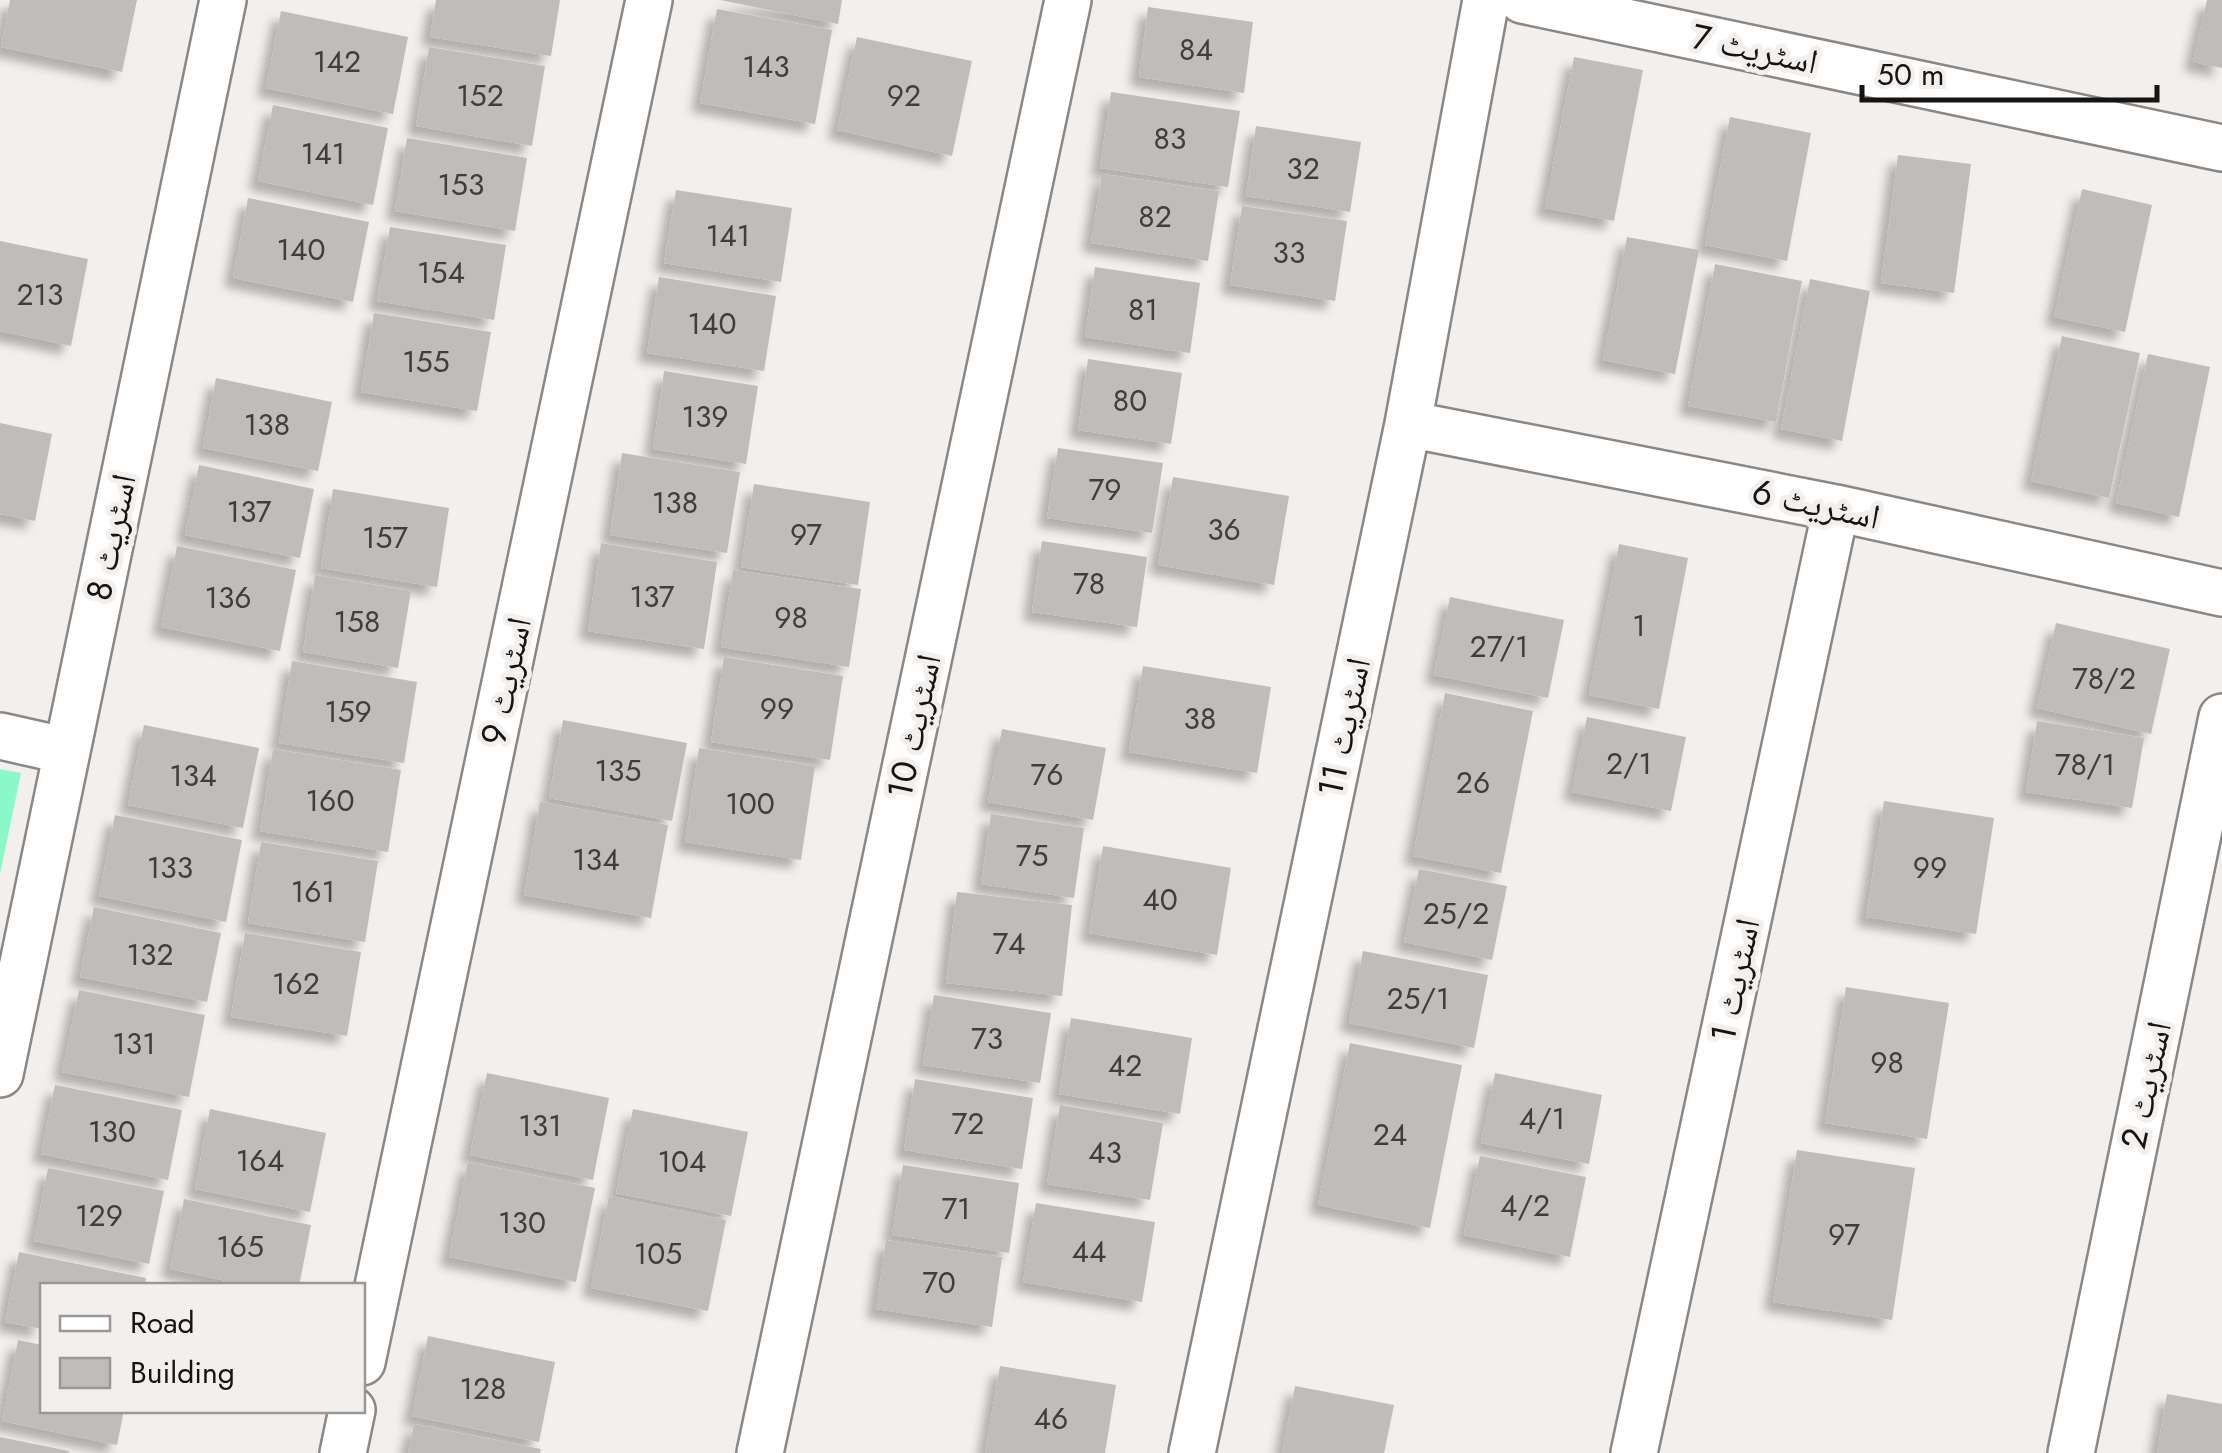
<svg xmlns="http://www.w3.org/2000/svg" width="2222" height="1453" font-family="Jost,'Noto Naskh Arabic',sans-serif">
	<defs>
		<filter id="shadow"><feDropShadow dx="-9" dy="9" stdDeviation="5" flood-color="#0004"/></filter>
	</defs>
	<rect width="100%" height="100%" fill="#f2efed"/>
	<path fill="#8bf8c9" d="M0,769l21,4 -21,101z"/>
	<path fill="#c0bcbb" filter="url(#shadow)" d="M10,0h127l-15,72 -121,-25z
		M436,0h124l-9,56 -121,-19z
		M720,0h122l-4,24z
		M2207,0h15v68l-29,-6z
		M1148,7l105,15 -9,71 -105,-16z
		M717,9l115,21 -17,94 -115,-21z
		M281,11l127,26 -15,77 -127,-26z
		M857,37l115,24 -20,95 -115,-26z
		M429,47l116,19 -13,80 -116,-20z
		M1574,57l69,13 -29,151 -69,-13z
		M1111,92l129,19 -12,76 -128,-19z
		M273,105l115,23 -15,77 -115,-24z
		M1730,117l81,16 -24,128 -82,-16z
		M1256,126l105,16 -11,70 -104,-16z
		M407,138l120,20 -12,73 -120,-20z
		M1898,155l73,9 -17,129 -73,-10z
		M1102,174l117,17 -11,70 -117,-18z
		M2082,189l70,16 -27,127 -71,-15z
		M676,190l116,18 -11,74 -117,-19z
		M248,198l121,24 -16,80 -120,-24z
		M1242,206l105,15 -12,80 -105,-16z
		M390,227l116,18 -12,75 -117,-19z
		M1627,237l72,13 -24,124 -72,-14z
		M0,241l88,18 -17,87 -71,-15z
		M1715,264l87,17 -26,141 -88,-16z
		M1095,267l105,16 -10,70 -105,-16z
		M659,277l117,19 -12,75 -117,-18z
		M1810,279l60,12 -28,150 -61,-12z
		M374,313l117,19 -14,79 -116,-19z
		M2062,336l78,17 -31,145 -78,-17z
		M2148,354l62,13 -31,150 -63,-14z
		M1088,359l94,14 -11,71 -93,-14z
		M664,371l94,15 -12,78 -93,-15z
		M216,378l116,24 -14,69 -115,-23z
		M0,423l52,11 -17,87 -35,-7z
		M1058,448l105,15 -11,70 -105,-15z
		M622,453l118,19 -13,81 -117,-18z
		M199,465l115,24 -14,69 -115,-23z
		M1173,477l116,19 -15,89 -116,-20z
		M754,484l116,18 -12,83 -117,-18z
		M333,489l116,19 -12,79 -116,-19z
		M1042,541l105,16 -10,70 -105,-15z
		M601,543l116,19 -13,87 -116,-18z
		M1619,544l69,14 -29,151 -70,-14z
		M177,546l119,24 -16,81 -119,-24z
		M733,570l128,19 -12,78 -128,-20z
		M315,575l96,16 -13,77 -95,-16z
		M1450,597l114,23 -16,78 -114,-23z
		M2056,623l114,26 -19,85 -114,-26z
		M724,657l119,19 -13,84 -119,-18z
		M292,661l125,21 -13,81 -125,-20z
		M1143,666l128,21 -14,86 -128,-21z
		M1445,693l88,18 -32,162 -88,-17z
		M1587,717l99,20 -15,74 -99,-19z
		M563,720l124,23 -15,78 -123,-23z
		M2037,721l107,17 -12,70 -106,-16z
		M144,725l115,23 -16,80 -115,-23z
		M1002,729l104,19 -13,72 -105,-18z
		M699,748l116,18 -14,94 -116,-18z
		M273,749l128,21 -13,82 -128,-21z
		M1884,801l110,17 -18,116 -110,-17z
		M540,802l128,23 -17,93 -127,-23z
		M991,814l93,14 -10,70 -93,-14z
		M115,815l127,25 -16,82 -127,-26z
		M261,842l117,19 -13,81 -117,-19z
		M1103,846l128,22 -14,87 -128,-22z
		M1419,869l88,17 -15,74 -88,-18z
		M957,892l115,13 -10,91 -116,-13z
		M94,907l127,26 -14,69 -127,-25z
		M245,933l116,19 -14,84 -116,-19z
		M1363,951l125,24 -14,73 -125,-25z
		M1846,987l103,16 -22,136 -102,-16z
		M79,990l126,25 -16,82 -127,-25z
		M934,995l117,18 -11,70 -117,-18z
		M1071,1018l121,20 -12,76 -121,-20z
		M1350,1043l112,22 -32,163 -112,-23z
		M487,1073l122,25 -16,82 -123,-25z
		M1495,1073l107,22 -13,69 -108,-21z
		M915,1079l118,19 -11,71 -118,-19z
		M55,1085l127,25 -14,70 -127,-26z
		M1060,1105l103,18 -13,77 -103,-16z
		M210,1109l116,24 -16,79 -115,-23z
		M633,1109l115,23 -17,84 -115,-23z
		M1797,1150l118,18 -23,152 -119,-18z
		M1480,1156l106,21 -16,80 -106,-22z
		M468,1162l127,26 -19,94 -127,-25z
		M903,1165l116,18 -10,70 -117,-18z
		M48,1168l116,23 -15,73 -115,-23z
		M609,1196l117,24 -18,91 -117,-23z
		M184,1199l127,26 -12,61h-48l-81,-17z
		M1036,1203l119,19 -13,80 -119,-20z
		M886,1240l116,17 -10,70 -116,-18z
		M19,1252l127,26 -1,8h-103v43l-37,-7z
		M428,1336l127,26 -16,80 -127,-26z
		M18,1340l24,5v65h82l-7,35 -115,-24z
		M1000,1366l116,19 -11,68h-120z
		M1295,1386l99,19 -10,48h-102z
		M2167,1394l55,10v49h-65z
		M414,1424l127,25 -1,4h-132z
		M0,1437l69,14v2h-69z"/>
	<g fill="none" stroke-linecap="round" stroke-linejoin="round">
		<defs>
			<path id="street" d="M1522,0l700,148
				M1408,424l428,84 386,85
				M0,736l67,15
				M0,1074l223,-1074
				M362,1362l287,-1362
				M343,1453l9,-43
				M760,1453l308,-1453
				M1192,1453l216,-1029 78,-424
				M1634,1453l202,-945
				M2071,1453l151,-736"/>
		</defs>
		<use href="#street" stroke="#8a8785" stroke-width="50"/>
		<use href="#street" stroke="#fff" stroke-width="45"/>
	</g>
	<g text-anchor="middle" stroke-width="10" stroke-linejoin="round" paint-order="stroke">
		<g font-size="30" fill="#403e3d">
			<text x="1196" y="60">84</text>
			<text x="337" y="72">142</text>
			<text x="766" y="77">143</text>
			<text x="480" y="106">152</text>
			<text x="904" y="106">92</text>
			<text x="1170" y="149">83</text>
			<text x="323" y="164">141</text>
			<text x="1303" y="179">32</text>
			<text x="461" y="195">153</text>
			<text x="1155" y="227">82</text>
			<text x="728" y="246">141</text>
			<text x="301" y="260">140</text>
			<text x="1289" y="263">33</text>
			<text x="441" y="283">154</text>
			<text x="40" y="305">213</text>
			<text x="1143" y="320">81</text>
			<text x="712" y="334">140</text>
			<text x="426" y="372">155</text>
			<text x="1130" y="411">80</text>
			<text x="705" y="427">139</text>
			<text x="267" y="435">138</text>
			<text x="1105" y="500">79</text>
			<text x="675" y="513">138</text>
			<text x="249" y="522">137</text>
			<text x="1224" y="540">36</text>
			<text x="806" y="545">97</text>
			<text x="385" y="548">157</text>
			<text x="1089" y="594">78</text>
			<text x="652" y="607">137</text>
			<text x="228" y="608">136</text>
			<text x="791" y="628">98</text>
			<text x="357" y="632">158</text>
			<text x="1639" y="636">1</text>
			<text x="1499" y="657">27/1</text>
			<text x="2104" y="689">78/2</text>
			<text x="777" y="719">99</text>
			<text x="348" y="722">159</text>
			<text x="1200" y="729">38</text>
			<text x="1629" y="774">2/1</text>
			<text x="2085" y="775">78/1</text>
			<text x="618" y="781">135</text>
			<text x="1047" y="785">76</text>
			<text x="193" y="786">134</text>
			<text x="1473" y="793">26</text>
			<text x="330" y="811">160</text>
			<text x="750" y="814">100</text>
			<text x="1032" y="866">75</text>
			<text x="596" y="870">134</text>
			<text x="170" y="878">133</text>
			<text x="1930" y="878">99</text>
			<text x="313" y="902">161</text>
			<text x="1160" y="910">40</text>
			<text x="1456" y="924">25/2</text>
			<text x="1009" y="954">74</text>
			<text x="150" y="965">132</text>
			<text x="296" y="994">162</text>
			<text x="1418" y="1009">25/1</text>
			<text x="987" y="1049">73</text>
			<text x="134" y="1054">131</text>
			<text x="1887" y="1073">98</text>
			<text x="1125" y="1076">42</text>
			<text x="1542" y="1129">4/1</text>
			<text x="968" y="1134">72</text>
			<text x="540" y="1136">131</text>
			<text x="112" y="1142">130</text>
			<text x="1390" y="1145">24</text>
			<text x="1105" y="1163">43</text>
			<text x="260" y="1171">164</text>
			<text x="682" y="1172">104</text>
			<text x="1525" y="1216">4/2</text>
			<text x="956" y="1219">71</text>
			<text x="99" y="1226">129</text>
			<text x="522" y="1233">130</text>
			<text x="1844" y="1245">97</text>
			<text x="240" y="1257">165</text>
			<text x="1089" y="1262">44</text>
			<text x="658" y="1264">105</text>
			<text x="939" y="1293">70</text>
			<text x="483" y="1399">128</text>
			<text x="1051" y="1429">46</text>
		</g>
		<g font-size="35" fill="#151413" stroke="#f2efed">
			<text transform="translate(1755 49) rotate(12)" y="12">اسٹریٹ 7</text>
			<text transform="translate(1816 504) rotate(12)" y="12">اسٹریٹ 6</text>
			<text transform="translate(111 537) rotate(-78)" y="12">اسٹریٹ 8</text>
			<text transform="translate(506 681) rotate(-78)" y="12">اسٹریٹ 9</text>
			<text transform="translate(914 726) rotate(-78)" y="12">اسٹریٹ 10</text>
			<text transform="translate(1344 727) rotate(-78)" y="12">اسٹریٹ 11</text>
			<text transform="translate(1735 980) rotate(-78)" y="12">اسٹریٹ 1</text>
			<text transform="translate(2146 1085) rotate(-78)" y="12">اسٹریٹ 2</text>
		</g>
	</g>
	<rect x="40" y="1283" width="325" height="130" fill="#f2efed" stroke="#9a9796" stroke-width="2.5"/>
	<rect x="60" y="1316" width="50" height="15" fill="#ffffff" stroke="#9a9796" stroke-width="2.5"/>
	<text x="130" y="1333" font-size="30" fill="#151413">Road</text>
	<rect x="60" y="1358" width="50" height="30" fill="#c0bcbb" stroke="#9a9796" stroke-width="2.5"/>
	<text x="130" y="1383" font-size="30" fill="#151413">Building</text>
	<path d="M1862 85v15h295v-15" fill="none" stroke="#151413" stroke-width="5"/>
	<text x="1877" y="85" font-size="30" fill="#151413" stroke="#f2efed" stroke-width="8" paint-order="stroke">50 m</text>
</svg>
